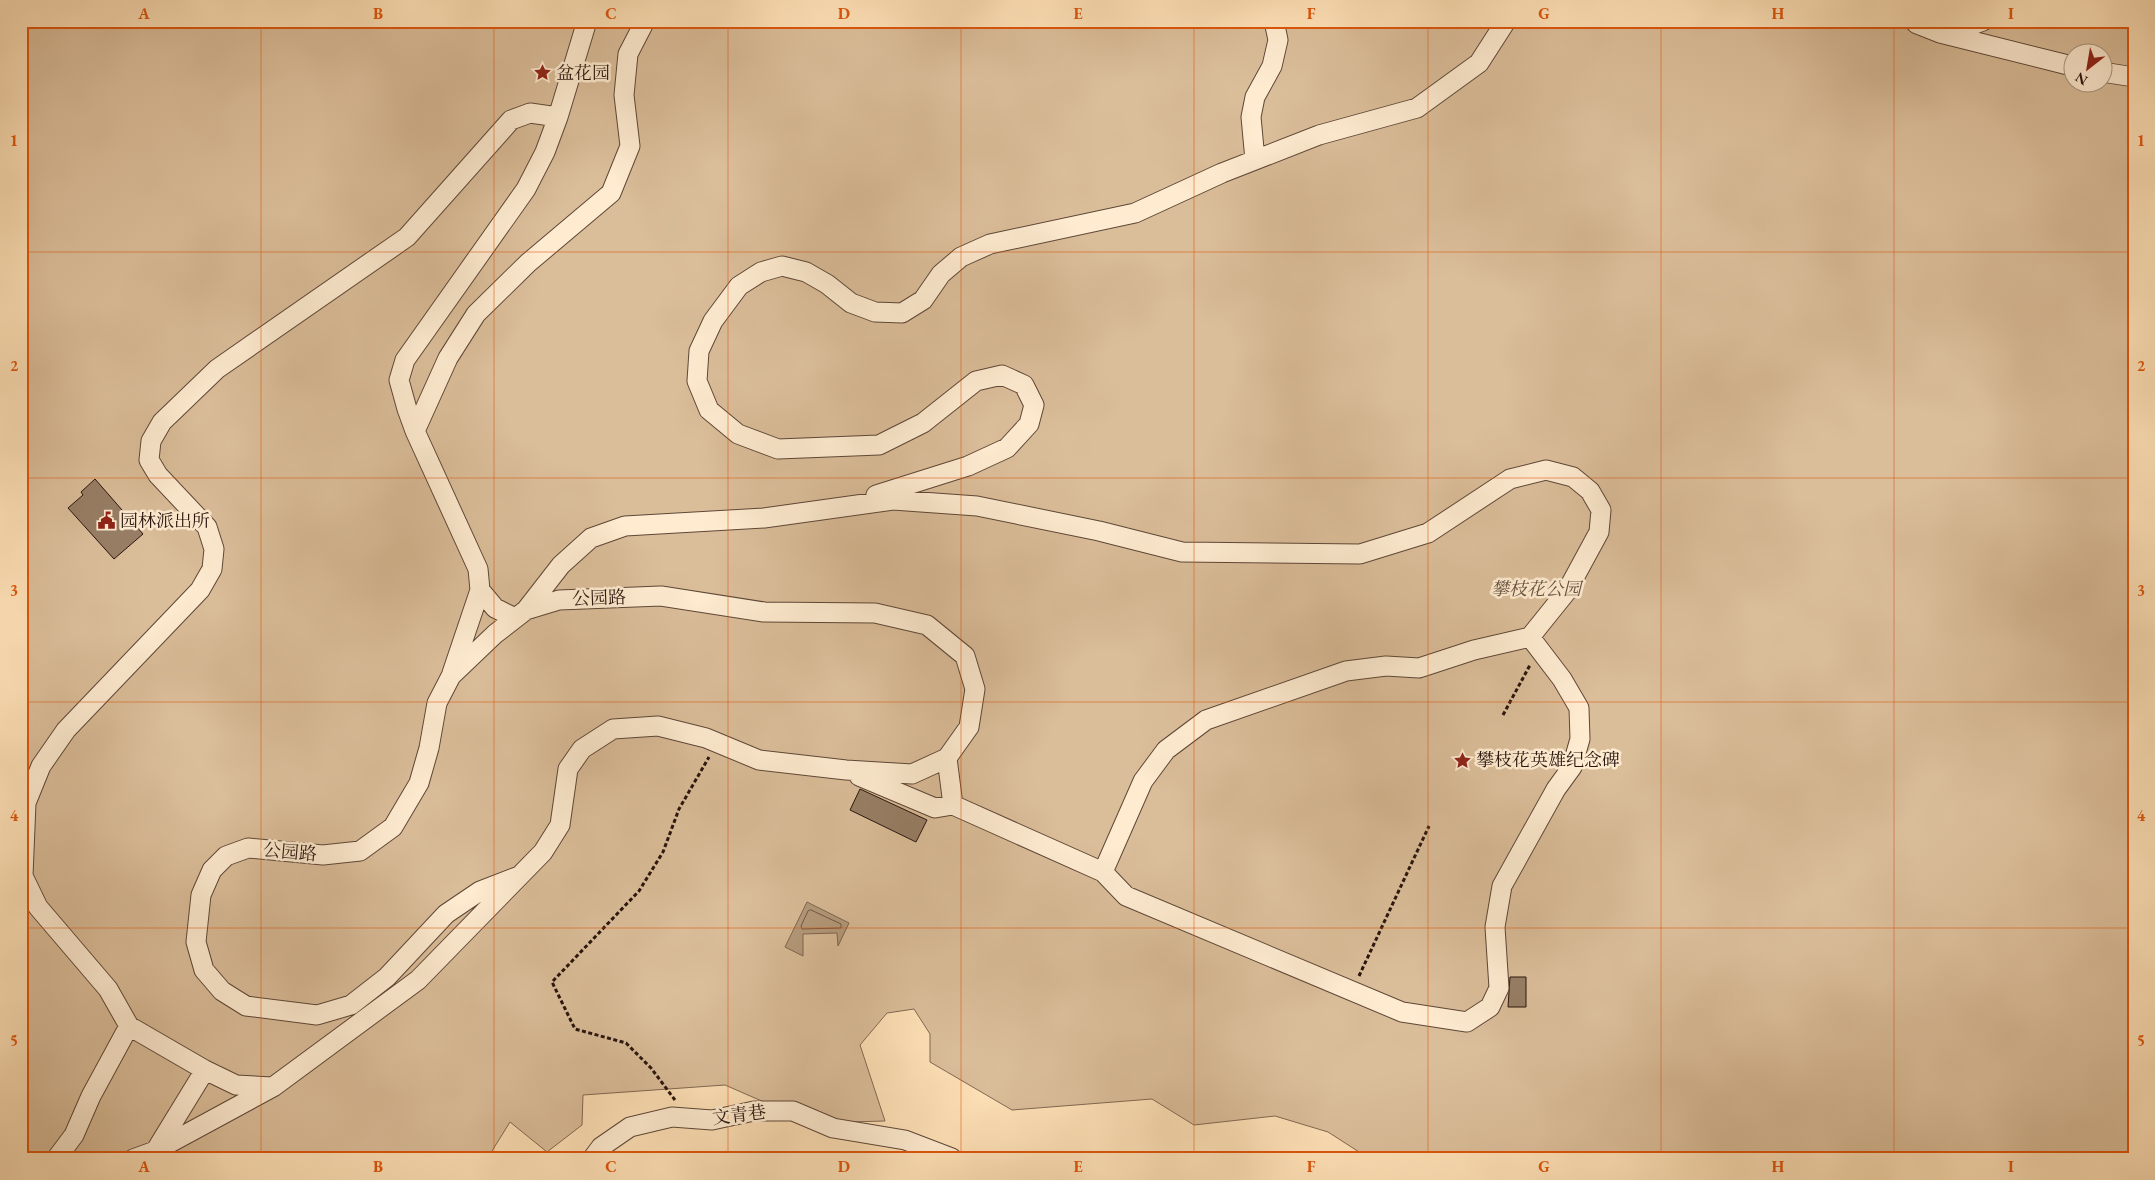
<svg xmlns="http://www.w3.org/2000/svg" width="2155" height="1180" font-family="'EB Garamond','Noto Serif SC',serif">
	<rect width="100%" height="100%" fill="#fee0b6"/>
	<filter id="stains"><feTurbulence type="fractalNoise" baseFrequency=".004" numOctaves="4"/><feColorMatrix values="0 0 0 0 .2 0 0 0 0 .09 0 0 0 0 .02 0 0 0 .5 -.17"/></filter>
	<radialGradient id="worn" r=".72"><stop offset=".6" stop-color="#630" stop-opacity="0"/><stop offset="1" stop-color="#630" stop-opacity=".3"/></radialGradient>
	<path fill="#dabd99" stroke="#816853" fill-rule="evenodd" d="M21,21h2113v1138h-764l-42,-27 -53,-16 -81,9 -42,-26 -140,11 -82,-48v-28l-16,-25 -27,4 -27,32 25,76 -73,2 -87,-38 -142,10 -1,30 -35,27 -37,-30 -23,37h-466zM2072,52h30v30h-30z"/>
	<path fill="#b59b7d" stroke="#7d6550" d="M807,902l42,21 -11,23 -1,-13 -34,1v22l-18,-9z"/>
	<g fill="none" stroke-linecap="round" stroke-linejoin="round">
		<path stroke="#6e5845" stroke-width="1" d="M811,910l30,14v4l-39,1 -1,-3 7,-15z"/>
	</g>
	<path fill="#977e65" stroke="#28140d" d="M95,479l48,55 -29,25 -46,-51 15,-13 -2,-3z
		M860,789l67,31 -11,22 -66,-32z
		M1510,977h16v30h-18z"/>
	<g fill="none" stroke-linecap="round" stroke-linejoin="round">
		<defs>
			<path id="minor" d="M1914,21l3,3 23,9 132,33
				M1943,32l21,-4 19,-7
				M2102,72l32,5
				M1255,160l-4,-43 4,-20 17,-31 6,-26 -4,-19
				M415,431l33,-73 28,-44 52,-51 83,-70 19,-47 -6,-51 4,-41 17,-33
				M876,495l92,-29 39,-18 22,-24 5,-19 -10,-20 -22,-10 -26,6 -53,42 -44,22 -101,4 -40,-15 -29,-24 -12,-29 2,-30 14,-30 26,-35 22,-14 21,-6 24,6 21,12 24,19 24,9 27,1 21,-13 18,-26 20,-17 29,-13 145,-31 87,-40 97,-38 98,-27 62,-45 27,-42
				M480,590l15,18 20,10
				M526,610l35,-45 30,-27 34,-12 139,-8 129,-18 84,6 122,25 83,21 178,2 68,-21 82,-54 36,-9 27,7 17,14 11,19 -2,22 -32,59 -37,46 -56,13 -55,18 -33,-2 -40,5 -140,49 -40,30 -23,31 -40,91
				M452,673l28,-83 -2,-21 -63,-138 -8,-22 -8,-29 6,-20 121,-171 19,-37 13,-35 29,-96
				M947,758l6,47
				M859,776l76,32 18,-3 150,67 23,24 276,116 65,10 23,-15 9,-19 -4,-61 7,-41 54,-97 16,-22 8,-28 -1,-31 -17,-29 -32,-42
				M272,1087l-36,-2 -31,-15 -76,-44 -21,-37 -70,-82 -15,-31 3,-73 15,-37 25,-36 134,-140 12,-21 2,-20 -7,-22 -49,-52 -9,-15 2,-19 11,-19 55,-53 190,-132 104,-117 19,-7 28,4
				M156,1150l49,-80
				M56,1159l18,-24 17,-39 38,-70
				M133,1159l22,-8 118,-64 145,-107 125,-128 17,-27 8,-56 14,-20 31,-20 45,-3 48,12 53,22 87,10 66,4 35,-16 22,-31 6,-38 -10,-33 -38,-31 -52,-12 -111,-1 -103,-16 -102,4 -33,10 -31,24 -44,42 -14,27 -8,45 -10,35 -26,44 -33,24 -37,4 -75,-7 -22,8 -14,14 -11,25 -5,47 8,28 18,21 24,15 71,9 34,-10 36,-28 59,-63 34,-23 39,-15
				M592,1159l9,-12 29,-20 42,-10 40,3 42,-9h39l40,17 72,12 47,18"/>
		</defs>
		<use href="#minor" stroke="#5e4737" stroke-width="21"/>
		<path stroke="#28140d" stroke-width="3" stroke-dasharray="4 2.5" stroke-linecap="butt" d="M1503,715l27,-50
			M1359,976l70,-150
			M675,1100l-24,-32 -25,-25 -51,-14 -23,-47 87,-91 24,-39 16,-43 30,-52"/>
		<use href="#minor" stroke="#feebd0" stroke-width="19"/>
	</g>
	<path fill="none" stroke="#de560c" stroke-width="1" stroke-opacity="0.55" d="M261,21v1138M494,21v1138M728,21v1138M961,21v1138M1194,21v1138M1428,21v1138M1661,21v1138M1894,21v1138M21,252h2113M21,478h2113M21,702h2113M21,928h2113"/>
	<defs>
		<symbol id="sight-bare" viewBox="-9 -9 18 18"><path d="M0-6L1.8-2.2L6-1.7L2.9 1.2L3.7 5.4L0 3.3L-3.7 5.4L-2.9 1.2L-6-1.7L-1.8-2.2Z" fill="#8f2418" stroke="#feebd0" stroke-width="2.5" paint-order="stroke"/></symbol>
		<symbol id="civic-bare" viewBox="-9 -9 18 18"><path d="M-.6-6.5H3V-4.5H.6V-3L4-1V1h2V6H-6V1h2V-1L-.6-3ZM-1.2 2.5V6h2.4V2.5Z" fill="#8f2418" stroke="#feebd0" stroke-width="2.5" paint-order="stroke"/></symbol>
	</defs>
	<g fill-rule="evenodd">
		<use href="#sight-bare" x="530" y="60" width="25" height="25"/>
		<use href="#civic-bare" x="94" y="508" width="25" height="25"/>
		<use href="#sight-bare" x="1450" y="748" width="25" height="25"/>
	</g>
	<g text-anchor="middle" stroke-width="5" stroke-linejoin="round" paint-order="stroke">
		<g font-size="18" fill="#28140d" stroke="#feebd0" text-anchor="start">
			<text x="556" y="79">盆花园</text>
			<text x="120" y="527">园林派出所</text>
			<text x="1476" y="766">攀枝花英雄纪念碑</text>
		</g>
		<g font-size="18" font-style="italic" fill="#664f3e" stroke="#feebd0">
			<text x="1536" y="595">攀枝花公园</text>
		</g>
		<g font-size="18" fill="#28140d" stroke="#feebd0">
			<text transform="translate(599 598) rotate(-2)" y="6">公园路</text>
			<text transform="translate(290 852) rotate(5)" y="6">公园路</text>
			<text transform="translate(739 1115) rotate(-7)" y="6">文青巷</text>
		</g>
	</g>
	<rect width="2155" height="1180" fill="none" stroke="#fee0b6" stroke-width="55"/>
	<g transform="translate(2088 68) rotate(211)"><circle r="24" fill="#feebd0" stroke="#a89582"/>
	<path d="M0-4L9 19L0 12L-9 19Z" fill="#8f2418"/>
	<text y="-8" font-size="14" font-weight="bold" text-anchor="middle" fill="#28140d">N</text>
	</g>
	<rect x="28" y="28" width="2100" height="1124" fill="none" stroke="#de560c" stroke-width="2"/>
	<g font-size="16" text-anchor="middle" font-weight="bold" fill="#de560c">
		<text x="144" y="19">A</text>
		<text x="378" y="19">B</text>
		<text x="611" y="19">C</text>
		<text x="844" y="19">D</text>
		<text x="1078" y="19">E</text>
		<text x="1311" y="19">F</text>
		<text x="1544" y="19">G</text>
		<text x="1778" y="19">H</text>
		<text x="2011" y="19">I</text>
		<text x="14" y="146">1</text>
		<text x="2141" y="146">1</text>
		<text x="14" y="371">2</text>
		<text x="2141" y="371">2</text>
		<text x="14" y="596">3</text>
		<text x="2141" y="596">3</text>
		<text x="14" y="821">4</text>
		<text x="2141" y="821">4</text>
		<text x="14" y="1046">5</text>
		<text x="2141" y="1046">5</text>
		<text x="144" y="1172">A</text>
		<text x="378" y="1172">B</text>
		<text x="611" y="1172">C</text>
		<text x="844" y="1172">D</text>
		<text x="1078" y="1172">E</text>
		<text x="1311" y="1172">F</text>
		<text x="1544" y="1172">G</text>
		<text x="1778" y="1172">H</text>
		<text x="2011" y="1172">I</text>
	</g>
	<rect width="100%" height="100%" filter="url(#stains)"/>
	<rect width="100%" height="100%" fill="url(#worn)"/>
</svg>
